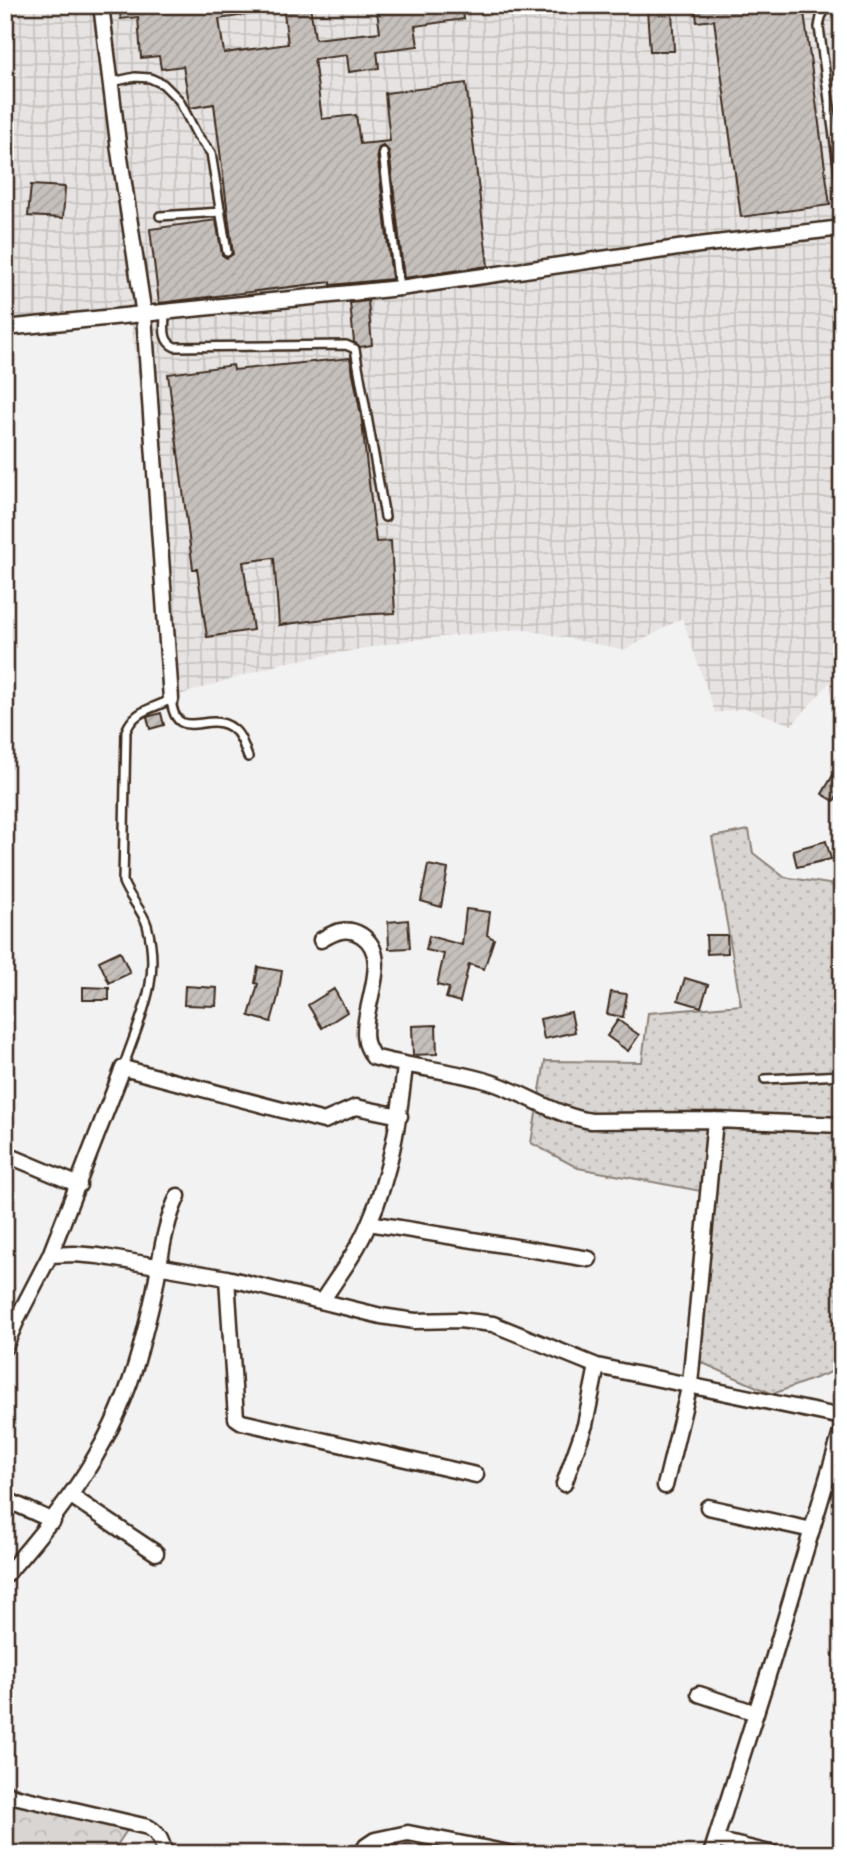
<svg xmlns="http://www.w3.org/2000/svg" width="847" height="1859" font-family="Sriracha,sans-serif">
	<defs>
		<pattern id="industrial-grid" width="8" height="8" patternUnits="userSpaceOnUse" patternTransform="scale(1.75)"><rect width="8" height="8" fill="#e6e3e2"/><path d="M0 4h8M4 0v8" fill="none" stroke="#c6c3c1"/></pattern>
		<pattern id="grass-dots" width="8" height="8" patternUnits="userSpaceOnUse" patternTransform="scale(1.75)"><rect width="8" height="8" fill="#d8d5d2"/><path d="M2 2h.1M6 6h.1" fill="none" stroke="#bab7b4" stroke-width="1.8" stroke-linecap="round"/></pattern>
		<pattern id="forest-crowns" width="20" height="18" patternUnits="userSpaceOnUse" patternTransform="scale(1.75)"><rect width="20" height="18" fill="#d8d5d2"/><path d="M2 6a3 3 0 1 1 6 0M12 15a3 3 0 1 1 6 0" fill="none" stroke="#bab7b4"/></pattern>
		<pattern id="building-hatch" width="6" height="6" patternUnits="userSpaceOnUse" patternTransform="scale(1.75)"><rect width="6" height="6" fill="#c6c0bd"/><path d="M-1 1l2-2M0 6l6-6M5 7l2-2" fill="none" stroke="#aba5a2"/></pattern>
	</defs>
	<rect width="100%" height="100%" fill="#f3f2f2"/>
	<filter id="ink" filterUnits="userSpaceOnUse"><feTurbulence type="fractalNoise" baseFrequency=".0143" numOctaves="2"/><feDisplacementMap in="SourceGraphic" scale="14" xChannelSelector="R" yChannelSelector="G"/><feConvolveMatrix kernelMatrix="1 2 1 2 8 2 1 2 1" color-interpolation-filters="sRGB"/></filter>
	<g filter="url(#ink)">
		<path fill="url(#industrial-grid)" d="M5,5h837v661l-3,6 -47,53 -47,-17 -30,5 -33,-95 -57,32 -103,-21 -111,11 -128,23 -107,33 -45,-378 -126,4z"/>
		<path fill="url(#grass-dots)" stroke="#8a8078" stroke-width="2" d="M749,830l4,23 31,24 58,9v482l-69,26 -75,-33 3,-170 -123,-23 -47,-25 14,-82 97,1 6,-49 93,-8 -29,-168z"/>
		<path fill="url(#forest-crowns)" stroke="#8a8078" stroke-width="2" d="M5,1782l54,23 75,15 -23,34h-106z"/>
		<path fill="url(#building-hatch)" stroke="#3b2a1e" stroke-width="2" d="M119,5h139l1,8 -40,6 5,34 64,-9 -5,-39h27l5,34 65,-7 -4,-27h86l2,14 -49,7 3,20 -41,5 2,17 -30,4 -2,-17 -33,4 8,60 34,-4 4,29 30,-3 -5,-48 81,-10 22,183 -84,12 -15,-127 -6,-5 -4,2 -2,5 15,126 -61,6v-3l-172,21 -9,-74 66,-9 6,35 5,3 6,-4 -19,-150 -24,4 -7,-42 -22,3 -2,-13 -18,2 -3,-41 -17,2z
			M695,5h108l27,200 -89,12 -27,-197 -17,2z
			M647,10h25l2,41h-24z
			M31,185l34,2 -2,31 -35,-2z
			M368,301l4,44 -12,2 -6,-5 -4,-39z
			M350,358l11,57 15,127 15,-1 4,72 -40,2 -76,10 -5,-67 -31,4 10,68 -46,7 -10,-68h-4l-25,-195 65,-9 1,5z
			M161,713l3,12 -14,4 -3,-12z
			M842,760v27l-8,14 -12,-7z
			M826,841l5,18 -34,8 -4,-17z
			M428,865l20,4 -7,38 -20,-6z
			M466,909l24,3 -3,23 7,4 -10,30 -15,-5 -9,38 -14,-4 3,-10 -12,-3 7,-31 -18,-4 3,-14 33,9z
			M408,920l2,28 -21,1 -1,-27z
			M706,935h21l1,18 -21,1z
			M120,951l10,22 -21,10 -10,-22z
			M258,967l24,4 -4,26 -7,25 -22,-6 9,-32 -3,-1z
			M685,978l23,7 -7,22 -23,-7z
			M185,986l32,2 -1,18 -32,-1z
			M83,987l26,1v12h-26z
			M334,989l13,23 -25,16 -14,-23z
			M611,992l16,2 -4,23 -16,-3z
			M571,1012l4,20 -31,7 -4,-20z
			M618,1020l21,15 -11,16 -21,-15z
			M436,1025l1,29 -24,1 -1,-29z"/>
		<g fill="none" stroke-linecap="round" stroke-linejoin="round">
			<defs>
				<path id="lane" d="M842,5l-17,5 -4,7 -2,10 23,168
					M112,82l23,-5 15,1 13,6 16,16 18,35 14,18 16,99
					M383,152l16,136
					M160,216l61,-4
					M165,313c0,13 -4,28 10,34l171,-2 9,4 30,168
					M123,1068c17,-51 39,-88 24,-143 -5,-16 -18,-27 -24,-43l3,-151c9,-22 26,-21 45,-32 5,47 37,10 61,29 9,6 12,19 16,29
					M765,1079l77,-4"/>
				<path id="street" d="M101,5l18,146 25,164 27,384
					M5,328l395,-40 299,-43 143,-17
					M321,940c13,-8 25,-14 40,-5 34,22 -2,74 5,107 1,5 5,11 7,15 39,11 79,13 117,25 35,11 64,33 101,39l124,-1 127,5
					M5,1154l74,31
					M369,1223l220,36
					M50,1255l24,-1 24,2 129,22 154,38 34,5 44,-1 34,4 104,42 245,51
					M227,1278l9,140 6,4 234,53
					M322,1301c17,-26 36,-51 47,-78 22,-50 30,-104 36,-157
					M5,1347l14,-32 31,-60 73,-187 201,53 32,-14 44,9
					M564,1484l21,-59 12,-59
					M665,1486l25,-102 25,-264
					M71,1496l85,57
					M5,1499l48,22
					M708,1507l104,23
					M5,1576c62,-71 110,-133 135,-226 5,-20 11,-41 15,-62 6,-31 9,-63 23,-92
					M699,1694l57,19
					M5,1794l143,33c11,6 14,15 17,27
					M716,1840l58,14
					M361,1854l5,-8 9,-6 33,-7 106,21
					M711,1854l63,-198 68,-227"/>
			</defs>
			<use href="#lane" stroke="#3b2a1e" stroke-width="12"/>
			<use href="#street" stroke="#3b2a1e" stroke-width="19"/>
			<use href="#lane" stroke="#fff" stroke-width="7"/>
			<use href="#street" stroke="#fff" stroke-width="14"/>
		</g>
	</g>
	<rect width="847" height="1859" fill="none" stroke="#fff" stroke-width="28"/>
	<rect x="14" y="14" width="819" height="1831" fill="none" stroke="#3b2a1e" stroke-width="2.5" filter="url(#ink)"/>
</svg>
